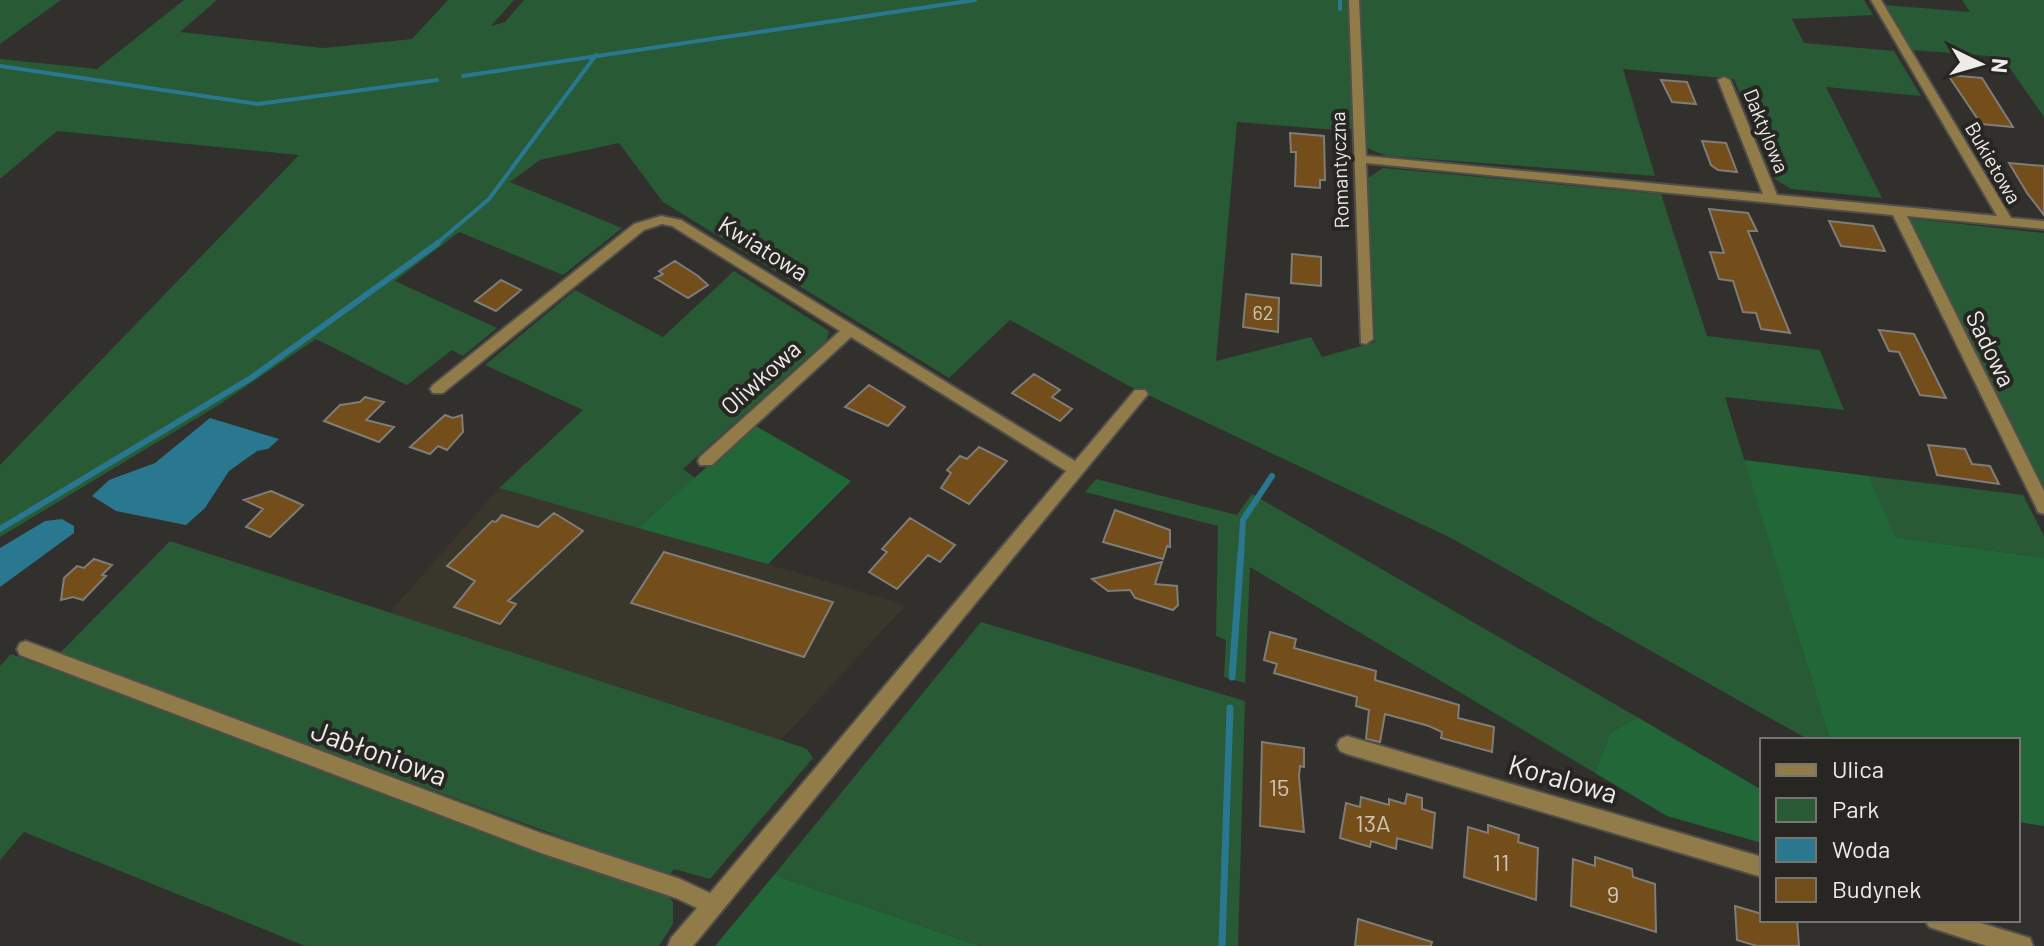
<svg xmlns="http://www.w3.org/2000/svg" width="2044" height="946" font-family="Barlow,sans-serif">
	<rect width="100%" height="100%" fill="#31302c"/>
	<path fill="#39362b" d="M499,488l269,76 138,41 -125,135 -392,-127z"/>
	<path fill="#275a35" d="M0,0h61l-61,44z
		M184,0h33l-37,32 143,16 89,-9 36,-39h66l-23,26 14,-4 19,-22h826l3,126 -4,5 -112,-9 -21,239 95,-24 11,20 53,-15 -7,-164 15,-10 278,26 46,142 113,14 24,60 -119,-13 105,343h-21l-358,-202 -322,-152 -119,-66 -61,58 -286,-176 -44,-59 -79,17 -30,22 112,46 -59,47 -104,-43 -64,49 102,47 -34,28 -11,-6 -45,35 -91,-46 -99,67 -217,131v-72l299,-310 -242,-24 -57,48v-120l97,10z
		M1360,0h504l9,15 -81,4 12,24 90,8 27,45 -95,-9 56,111 -91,-9 -16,-10 -41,-100 -111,-10 32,107 -268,-20 -18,-7 -4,-8z
		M1962,0h82v117l-42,-60 -90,-7 -27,-45 85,7z
		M1907,218l137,15v261z
		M734,271l95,60 -2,9 -144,129 12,9 -57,50 -139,-40 84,-78 -98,-45 90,-75 88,47z
		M1869,476l154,19 21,41v22l-150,-21z
		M1096,479l141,36 15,-21 385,223 -27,16 -15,40 -345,-206 -5,116 -21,-6 2,-37 -10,-4 2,-110 -133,-34z
		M170,541l611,199 26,9 6,9 -103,121 -36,-10 -5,7 -610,-222z
		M981,622l264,79 -7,245h-258l-206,-71z
		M11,654l653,238 9,10v22l-14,22h-354l-281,-114 -24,28v-194z"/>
	<path fill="#216737" d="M754,425l97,56 -83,83 -130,-36z
		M1744,460l125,16 26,61 149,21v268l-26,-4v-82h-188z
		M1637,717l125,73v53l-95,-27 -72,-43 15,-40z
		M774,875l206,71h-265z"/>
	<path fill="#2a7790" d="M210,418l69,21 -11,10 -11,2 -28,20 -24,37 -19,17 -70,-14 -24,-15 17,-16 46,-17z
		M62,519l12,7v7l-74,54v-39l45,-27z"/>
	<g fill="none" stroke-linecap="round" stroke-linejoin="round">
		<path stroke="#2a7790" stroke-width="4" d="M1340,0v9
			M0,66l258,38 179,-24
			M463,76l512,-76
			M435,245l54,-46 107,-144"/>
		<path stroke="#2a7790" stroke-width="6" d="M0,529l251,-151 187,-135
			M1241,554l2,-34 29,-44"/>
		<path stroke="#2a7790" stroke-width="7" d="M1232,677l9,-125
			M1222,946l8,-238"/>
	</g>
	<path fill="#734d1a" stroke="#807c78" stroke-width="2" d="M1948,75l34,3 31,49 -32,-3z
		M1661,80l26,2 9,22 -24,-2z
		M1290,133l34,3 1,44h-5v8l-25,-2 1,-34h-5z
		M1702,141l24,2 11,29 -19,-2 -7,-5z
		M2009,163l35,3v49l-17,-22z
		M1709,209l39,4 9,18h-9l42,102 -29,-4 -5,-16 -13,-1 -10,-31 -14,-2 -9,-27 14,1z
		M1829,221l44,5 12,25 -44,-5z
		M1292,254l29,3v29l-30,-3z
		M675,261l23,15 10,9 -20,13 -33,-20 8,-4 -4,-3z
		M501,280l20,10 -25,21 -21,-10z
		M1246,294l33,4 -1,34 -35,-5z
		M1879,330l35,4 32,64 -26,-3 -21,-43 -10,-1z
		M1034,374l26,16 -8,7 20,12 -12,12 -48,-28z
		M869,385l36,22 -17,19 -43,-19z
		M365,397l19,5 -18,18 28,7 -15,15 -55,-21 16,-16 20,-3z
		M445,415l8,3 9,-3 1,17 -16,18 -9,-4 -8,8 -20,-7z
		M1928,445l37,4 7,15 18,2 9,18 -62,-9z
		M979,447l28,14 -38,43 -28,-16 10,-15 -4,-3 13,-14 7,3z
		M271,491l32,14 -33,32 -24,-10 17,-18 -19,-9z
		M1115,510l55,20v17l-3,-1 -4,13 -60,-17z
		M554,513l29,18 -75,70 8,3 -16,20 -46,-17 21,-26 -28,-15 45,-45 4,1 6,-7 36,12z
		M910,518l45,27 -15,17 -12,-7 -31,34 -28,-17 18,-20 -5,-3z
		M664,552l169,50 -29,55 -173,-54z
		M94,559l18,6 -10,10 4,1 -23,24 -10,-3 -12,3 3,-22 13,-12 7,2z
		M1162,562l-7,22 22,2 1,19 -5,5 -38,-12 -5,-8 -22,1 -16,-12z
		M1270,632l26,7 -2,9 82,23 -1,9 84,25 -1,13 36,9 -2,25 -51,-14 1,-6 -13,-6 -44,-12 -5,28 -14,-3 3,-29 -13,-4 1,-9 -83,-24 3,-9 -13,-4z
		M1262,742l42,6v19l-4,-1 -1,10 5,56 -44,-6z
		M1407,794l15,4v11l13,4 -3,35 -35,-10 -1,11 -25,-8 -1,6 -30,-9 6,-35 14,4 1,-10 28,8v-6l16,5z
		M1488,825l31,10 -1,7 20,6 -2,52 -72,-23 4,-50 20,6z
		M1595,857l37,12 1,8 22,7 1,48 -85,-26 2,-47 22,7z
		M1735,906l27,8v6h35l2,26h-42l-20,-6z
		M1358,919l74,23 -1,4h-76z"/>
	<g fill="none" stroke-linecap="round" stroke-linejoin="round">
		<defs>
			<path id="minor" d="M1349,0h10l7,156 397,38 -45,-114 6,-3 6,3 47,115 220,21 -126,-216h10l130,218 33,3v8l-137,-13 137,275v23l-6,-2 -2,-5 -143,-292 -527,-52 7,176 -7,5 -5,-1z
				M661,216l20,4 394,241 60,-71h10l3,4 -455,552h-25l3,-8 26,-30 -21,-10 -135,-45 -521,-198 -3,-6 3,-6 6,-2 515,192 139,46 30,14 356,-422 -215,-134 -139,128h-12l-2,-4 2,-4 140,-126 -168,-105 -10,-2 -18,6 -201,163h-10l-3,-4 3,-4 201,-161z
				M1347,736l415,121v20l-415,-123 -7,-3 -3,-6 3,-6z
				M1925,920h46l59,18 3,8h-46l-58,-19z"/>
		</defs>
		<use href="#minor" stroke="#4f4e4a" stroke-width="4"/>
		<use href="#minor" fill="#907b49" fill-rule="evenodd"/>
	</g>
	<g text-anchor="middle" stroke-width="8" stroke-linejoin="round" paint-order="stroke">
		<g font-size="20" fill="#edece9" stroke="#272622">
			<text transform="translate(1766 131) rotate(68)" y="7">Daktylowa</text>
			<text transform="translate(1993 163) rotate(60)" y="7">Bukietowa</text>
			<text transform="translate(1340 170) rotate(-92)" y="7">Romantyczna</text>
		</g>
		<g font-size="20" fill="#cec4b5">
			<text x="1263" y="320">62</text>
		</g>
		<g font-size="24" fill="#edece9" stroke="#272622">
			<text transform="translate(763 249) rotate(32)" y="8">Kwiatowa</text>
			<text transform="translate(1990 349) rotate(64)" y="8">Sadowa</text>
			<text transform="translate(761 378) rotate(-42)" y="8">Oliwkowa</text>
		</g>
		<g font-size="24" fill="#cec4b5">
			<text x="1279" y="796">15</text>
			<text x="1373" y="832">13A</text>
			<text x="1501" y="871">11</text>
			<text x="1613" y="903">9</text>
		</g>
		<g font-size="28" fill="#edece9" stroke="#272622">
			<text transform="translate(379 753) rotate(20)" y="10">Jabłoniowa</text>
			<text transform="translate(1563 779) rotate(16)" y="10">Koralowa</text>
		</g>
	</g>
	<rect x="1760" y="738" width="260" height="184" fill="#272622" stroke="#767572" stroke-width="2"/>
	<rect x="1776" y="764" width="40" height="12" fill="#907b49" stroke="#767572" stroke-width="2"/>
	<text x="1832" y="778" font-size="24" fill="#edece9">Ulica</text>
	<rect x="1776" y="798" width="40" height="24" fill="#275a35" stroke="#767572" stroke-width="2"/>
	<text x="1832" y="818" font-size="24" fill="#edece9">Park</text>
	<rect x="1776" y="838" width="40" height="24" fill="#2a7790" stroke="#767572" stroke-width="2"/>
	<text x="1832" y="858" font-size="24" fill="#edece9">Woda</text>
	<rect x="1776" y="878" width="40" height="24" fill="#734d1a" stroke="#767572" stroke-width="2"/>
	<text x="1832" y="898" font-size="24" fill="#edece9">Budynek</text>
	<g transform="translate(1980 64) rotate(95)" stroke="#272622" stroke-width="6" paint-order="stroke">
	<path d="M0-6L14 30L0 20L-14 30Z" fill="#edece9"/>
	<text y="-12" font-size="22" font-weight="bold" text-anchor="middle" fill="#edece9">N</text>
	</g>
</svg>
